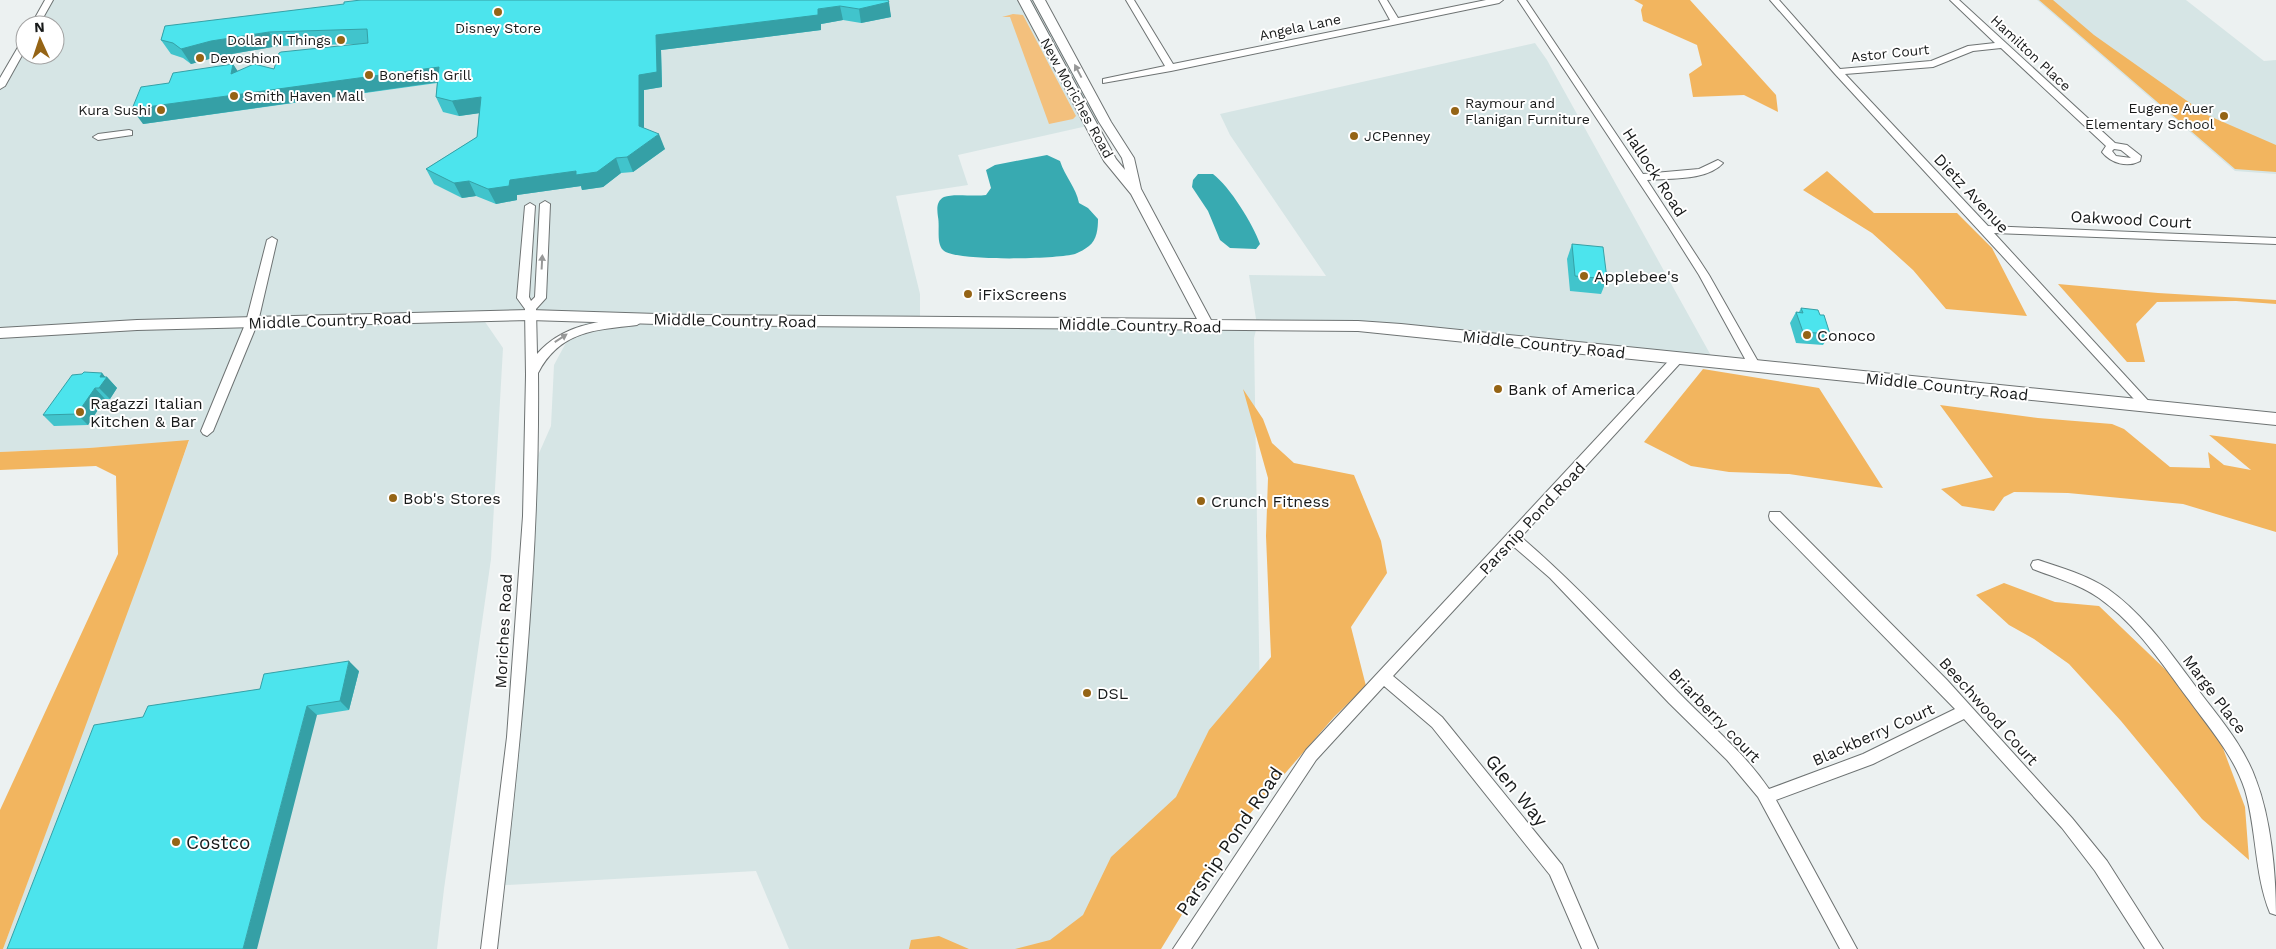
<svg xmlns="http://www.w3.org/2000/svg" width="2276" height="949" font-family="'Work Sans',sans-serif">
	<rect width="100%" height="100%" fill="#ecf1f1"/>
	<path fill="#d6e5e5" d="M49,0h990l66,122 -147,33 10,30 -72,11 24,98v28l337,3 -8,-50 77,1 -96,-141 -10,-21 315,-71 12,17 167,301 -313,-32 -144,-3 -3,12 7,431 -166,180h-306l-33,-78 -266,15 24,-149 18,-268 19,-43 3,-61 15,-28 24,-20 -112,-1 22,32 -12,211 -47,330 -7,60h-434l186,-508 -100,7 -89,4v-366l25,-44v13h30v-30h-20z
		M2037,0h149l78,61 12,-1v114l-41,-3z"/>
	<path fill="#f3c07d" d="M1013,14l10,1 53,101 -3,3 -24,5 -39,-107h-8z"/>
	<path fill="#f2b55f" d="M1634,0h56l86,95 2,17 -34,-17 -51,2 -4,-23 13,-9 -5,-20 -54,-24 -2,-11 2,-5z
		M2039,0h14l41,35 113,80 69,30v27l-41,-3z
		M1827,171l47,42h83l35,35 35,68 -81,-7 -33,-39 -41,-37 -69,-43z
		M2058,284l100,9 118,7v4l-40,-3 -79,1 -21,22 9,38h-18z
		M1703,369l116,19 64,100 -94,-14 -60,-2 -38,-6 -47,-24z
		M1243,389l20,30 9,24 22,20 60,12 27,66 6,32 -36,54 15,59 -32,31 -106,122 -67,110h-146l35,-9 33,-25 28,-58 65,-60 33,-67 62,-73 -5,-121 2,-58z
		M1940,405l98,13 74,6 12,5 46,38 40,1 -2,-16 16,13 27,5 -42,-35 67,9v88l-93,-28 -115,-11 -54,-1 -10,5 -10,14 -32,-5 -21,-17 52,-12z
		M189,440l-42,120 -144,389h-3v-139l118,-256 -2,-78 -20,-10 -96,4v-18l89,-4z
		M2004,583l51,19 44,4 70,67 49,62 27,72 4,53 -47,-41 -81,-98 -52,-57 -35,-25 -25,-14 -33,-30z
		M939,936l30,13h-60l2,-9z"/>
	<path fill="#38aab1" d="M1047,155l13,6c5,16 16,26 19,42l9,5 10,11c0,9 -1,21 -9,27 -4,3 -9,6 -14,8 -17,5 -121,8 -132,-4 -7,-7 -3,-23 -5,-33 -1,-7 -2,-16 6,-20 10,-4 29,0 42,-2l5,-7 -5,-18 9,-5z
		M1198,174h15c17,13 40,50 47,70l-4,5 -26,-1 -10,-8 -12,-29 -16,-24 1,-7z"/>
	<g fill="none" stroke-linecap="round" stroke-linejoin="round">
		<defs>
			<path id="minor" d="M45,0h8l-14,25h-8z
				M1126,0h8l39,64 217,-44 -11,-20h8l11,18 88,-18h17l-4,3 -328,68 -68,12v-4l62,-13z
				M1518,0h8l117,174 56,-5 19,-9 5,3c-16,18 -53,15 -76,17l62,95 51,90 -2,3h-8l-51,-93 -31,-49z
				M1770,0h9l61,69 91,-8 37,-15 27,-3 -45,-43h9l156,143 12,2 14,11 -1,5c-13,7 -29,2 -38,-9l4,-6 -105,-98 -28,3 -40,16 -88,7 143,152 288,12v6l-282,-11 160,174 -6,4 -4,-1 -309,-336zM2114,149l7,1 10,8 -15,-2 -4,-5z
				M25,39v11l-20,36 -5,3v-11l21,-36z
				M129,130l3,1v4l-34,5 -5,-3 5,-3z
				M545,201l5,3 -4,94 -10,11 1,45c26,-30 63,-33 100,-37l6,4 -6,4c-43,5 -77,6 -99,48 2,193 -19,385 -41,576h-16l26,-212 16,-221 3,-141 -1,-66 -8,-11 8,-92 5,-3 5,3 -6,91 2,4 4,-4 5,-93z
				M272,237l5,3 -19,82 -45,109 -6,5 -4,-2 -2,-3 45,-109 21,-82z
				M1679,353l4,1 2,3 -2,3 -162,177c56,48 105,102 157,155 31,32 66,60 91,97l94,-35 92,-45 -185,-189 -1,-4 1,-4h10l167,168 125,138 35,43 56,88h-18l-50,-78 -33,-43 -98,-109 -91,45 -97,36 81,149h-17l-82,-152 -31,-37 -58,-57 -119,-125 -37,-32 -120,130 49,41 120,148 36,84h-16l-32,-74 -118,-148 -48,-41 -68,74 -125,189h-18l133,-199 369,-396z
				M2038,560c24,8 49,15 70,29 38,27 63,65 91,102 21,28 45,55 57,89 15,39 20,94 20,135l-6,-2c-16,-40 -13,-82 -25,-123 -11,-34 -35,-61 -56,-90 -27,-36 -52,-75 -90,-102 -20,-14 -43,-20 -66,-29l-2,-4 2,-4z"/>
			<path id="major" d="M1018,0h12l86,159 9,11 -3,-12 -23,-36 -66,-122h12l66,122 23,36 7,31 70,131 147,1 43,3 875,89v12l-918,-94 -669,-6 -159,-5 -393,10 -137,8v-10l137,-8 393,-10 159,5 508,4 -66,-125 -27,-33z"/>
		</defs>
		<use href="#minor" stroke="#6e7373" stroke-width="2"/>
		<use href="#major" stroke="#6e7373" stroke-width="2"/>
		<use href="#minor" fill="#fff" fill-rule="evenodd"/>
		<use href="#major" fill="#fff" fill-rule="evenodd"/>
	</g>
	<path fill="#41c4cc" d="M888,0l3,17 -30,6 -18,-3 -22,4v6l-160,20 1,37 -18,3v38l21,21 -32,23 -12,1 -18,14 -21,3 -1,-4 -64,9v5l-21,4 -20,-8 -14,2 -28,-14 -8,-15 51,-32 2,-24 -20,3 -16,-4 -7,-15 1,-14 -294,41 26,-41 64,-19 4,7 37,-2 82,-25 -78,2 -58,10 -29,8 -8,-6 -12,-4 -10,-14 4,-14z
		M1572,244l35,35 -6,15 -31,-3 -3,-32z
		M1801,308l19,7 10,19 -7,11 -27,-2 -6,-20 6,-11h3z
		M102,373l3,4h2l10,11 -7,11h-5l-17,26 -34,1 -11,-11z
		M359,671l-10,39 -32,5 -174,2 117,-28z"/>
	<path fill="#35a0a6" d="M889,2l2,15 -30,6 -2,-14z
		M840,6l3,14 -22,4v6l-160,20 1,37 -18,3v50l-5,-14v-51l17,-40z
		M269,32l9,14 -58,10 -29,8 -10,-15 30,-8z
		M233,64l10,15 -12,-5z
		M439,67l7,14 -303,43 -11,-15z
		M481,97l7,15 -29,4 -7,-15z
		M659,134l6,15 -32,23 -6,-15z
		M616,158l5,15 -18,14 -21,3 -1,-4 -64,9v5l-21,4 -8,-15 22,-9 66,-9z
		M469,181l7,15 -14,2 -8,-15z
		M102,373l4,5 1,-1 10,11 -7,11 -11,-11 1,-11z
		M95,388l10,11 -17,26 -11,-11z
		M349,661l10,10 -10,39 -9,-9z
		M307,706l10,9 -60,234h-14z"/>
	<path fill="#4ce4ed" stroke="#35a0a6" d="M361,0h527l1,2 -30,7 -19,-3 -22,3v6l-162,20 1,37 -18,3v51l20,8 -32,23 -11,1 -19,14 -21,3v-4l-66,9 -1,6 -21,3 -19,-8 -15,2 -28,-14 51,-32 4,-40 -29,4 -16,-4 3,-30 -307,42 9,-22 28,-4 4,-10 60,-9 -2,10 23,-10 20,5 5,-16 2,-1 87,-9 -1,-14 -98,3 -58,9 -30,8 -8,-6 -12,-3 4,-14 179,-22v-2z
		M1572,244l31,3 4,32 -32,-3z
		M1801,308l17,2 2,5h4l6,19 -27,-2 -7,-20 7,1z
		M84,372l18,1 -2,4h7l-8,11h-4l-18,26 -34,1 29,-40 10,-1z
		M349,661l-9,40 -33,5 -64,243h-236l87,-224 49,-8 5,-11 112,-17 4,-15z"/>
	<defs><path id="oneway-solid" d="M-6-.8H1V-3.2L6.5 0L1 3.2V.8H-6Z" transform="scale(1.25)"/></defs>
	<g fill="#979898">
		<use href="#oneway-solid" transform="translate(1078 71) rotate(-118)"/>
		<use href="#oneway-solid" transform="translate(542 262) rotate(-87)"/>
		<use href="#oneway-solid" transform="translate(561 338) rotate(-33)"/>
	</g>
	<g fill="#956415" stroke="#fff" stroke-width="2">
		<circle cx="498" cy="12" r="5"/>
		<circle cx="341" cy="40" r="5"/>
		<circle cx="200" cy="58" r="5"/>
		<circle cx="369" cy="75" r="5"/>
		<circle cx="234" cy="96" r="5"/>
		<circle cx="161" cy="110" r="5"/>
		<circle cx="1455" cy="111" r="5"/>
		<circle cx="2224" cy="116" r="5"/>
		<circle cx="1354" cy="136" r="5"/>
		<circle cx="1584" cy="276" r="5"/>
		<circle cx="968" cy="294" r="5"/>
		<circle cx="1807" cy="335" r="5"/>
		<circle cx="1498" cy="389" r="5"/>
		<circle cx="80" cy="412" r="5"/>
		<circle cx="393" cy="498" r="5"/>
		<circle cx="1201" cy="501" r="5"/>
		<circle cx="1087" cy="693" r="5"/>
		<circle cx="176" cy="842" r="5"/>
	</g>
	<g text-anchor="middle" stroke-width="4" stroke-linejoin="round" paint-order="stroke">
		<g font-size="14" fill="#181a1a" stroke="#fff">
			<text transform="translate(1300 27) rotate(-12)" y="5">Angela Lane</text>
			<text transform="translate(1890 53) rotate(-6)" y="5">Astor Court</text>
			<text transform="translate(2031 53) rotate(43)" y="5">Hamilton Place</text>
			<text transform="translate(1077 98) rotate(61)" y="5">New Moriches Road</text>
		</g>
		<g font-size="14" fill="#181a1a" stroke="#fff" text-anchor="start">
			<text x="498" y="33" text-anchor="middle">Disney Store</text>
			<text x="331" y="45" text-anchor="end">Dollar N Things</text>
			<text x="210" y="63">Devoshion</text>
			<text x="379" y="80">Bonefish Grill</text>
			<text x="244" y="101">Smith Haven Mall</text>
			<text x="1465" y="108">Raymour and<tspan x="1465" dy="16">Flanigan Furniture</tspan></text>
			<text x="2214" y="113" text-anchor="end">Eugene Auer<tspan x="2214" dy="16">Elementary School</tspan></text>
			<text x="151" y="115" text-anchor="end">Kura Sushi</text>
			<text x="1364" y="141">JCPenney</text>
		</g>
		<g font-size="16" fill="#181a1a" stroke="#fff">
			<text transform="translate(1655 172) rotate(57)" y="6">Hallock Road</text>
			<text transform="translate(1972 193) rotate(47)" y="6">Dietz Avenue</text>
			<text transform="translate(2131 219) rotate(3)" y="6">Oakwood Court</text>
			<text transform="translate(330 320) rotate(-2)" y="6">Middle Country Road</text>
			<text transform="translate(735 320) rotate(1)" y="6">Middle Country Road</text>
			<text transform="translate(1140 325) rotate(1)" y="6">Middle Country Road</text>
			<text transform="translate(1544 344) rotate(6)" y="6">Middle Country Road</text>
			<text transform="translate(1947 386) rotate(6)" y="6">Middle Country Road</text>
			<text transform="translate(1532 518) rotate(-47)" y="6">Parsnip Pond Road</text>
			<text transform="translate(503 631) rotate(-87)" y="6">Moriches Road</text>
			<text transform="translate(2215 694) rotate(53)" y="6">Marge Place</text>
			<text transform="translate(1989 711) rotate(48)" y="6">Beechwood Court</text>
			<text transform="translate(1715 715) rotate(46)" y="6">Briarberry court</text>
			<text transform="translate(1873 734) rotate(-24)" y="6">Blackberry Court</text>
		</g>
		<g font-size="16" fill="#181a1a" stroke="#fff" text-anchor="start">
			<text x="1594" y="282">Applebee's</text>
			<text x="978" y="300">iFixScreens</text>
			<text x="1817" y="341">Conoco</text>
			<text x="1508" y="395">Bank of America</text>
			<text x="90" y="409">Ragazzi Italian<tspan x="90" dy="18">Kitchen &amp; Bar</tspan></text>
			<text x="403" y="504">Bob's Stores</text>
			<text x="1211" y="507">Crunch Fitness</text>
			<text x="1097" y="699">DSL</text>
		</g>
		<g font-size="19" fill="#181a1a" stroke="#fff">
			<text transform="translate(1517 790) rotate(51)" y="7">Glen Way</text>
			<text transform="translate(1229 841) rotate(-56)" y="7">Parsnip Pond Road</text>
		</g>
		<g font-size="19" fill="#181a1a" stroke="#fff" text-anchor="start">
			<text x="186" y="849">Costco</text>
		</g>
	</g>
	<g transform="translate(40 40) rotate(357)"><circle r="24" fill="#ffffff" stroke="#a3a3a3"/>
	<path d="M0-4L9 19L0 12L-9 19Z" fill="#956415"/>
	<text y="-8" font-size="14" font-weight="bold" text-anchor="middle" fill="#181a1a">N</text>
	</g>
</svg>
